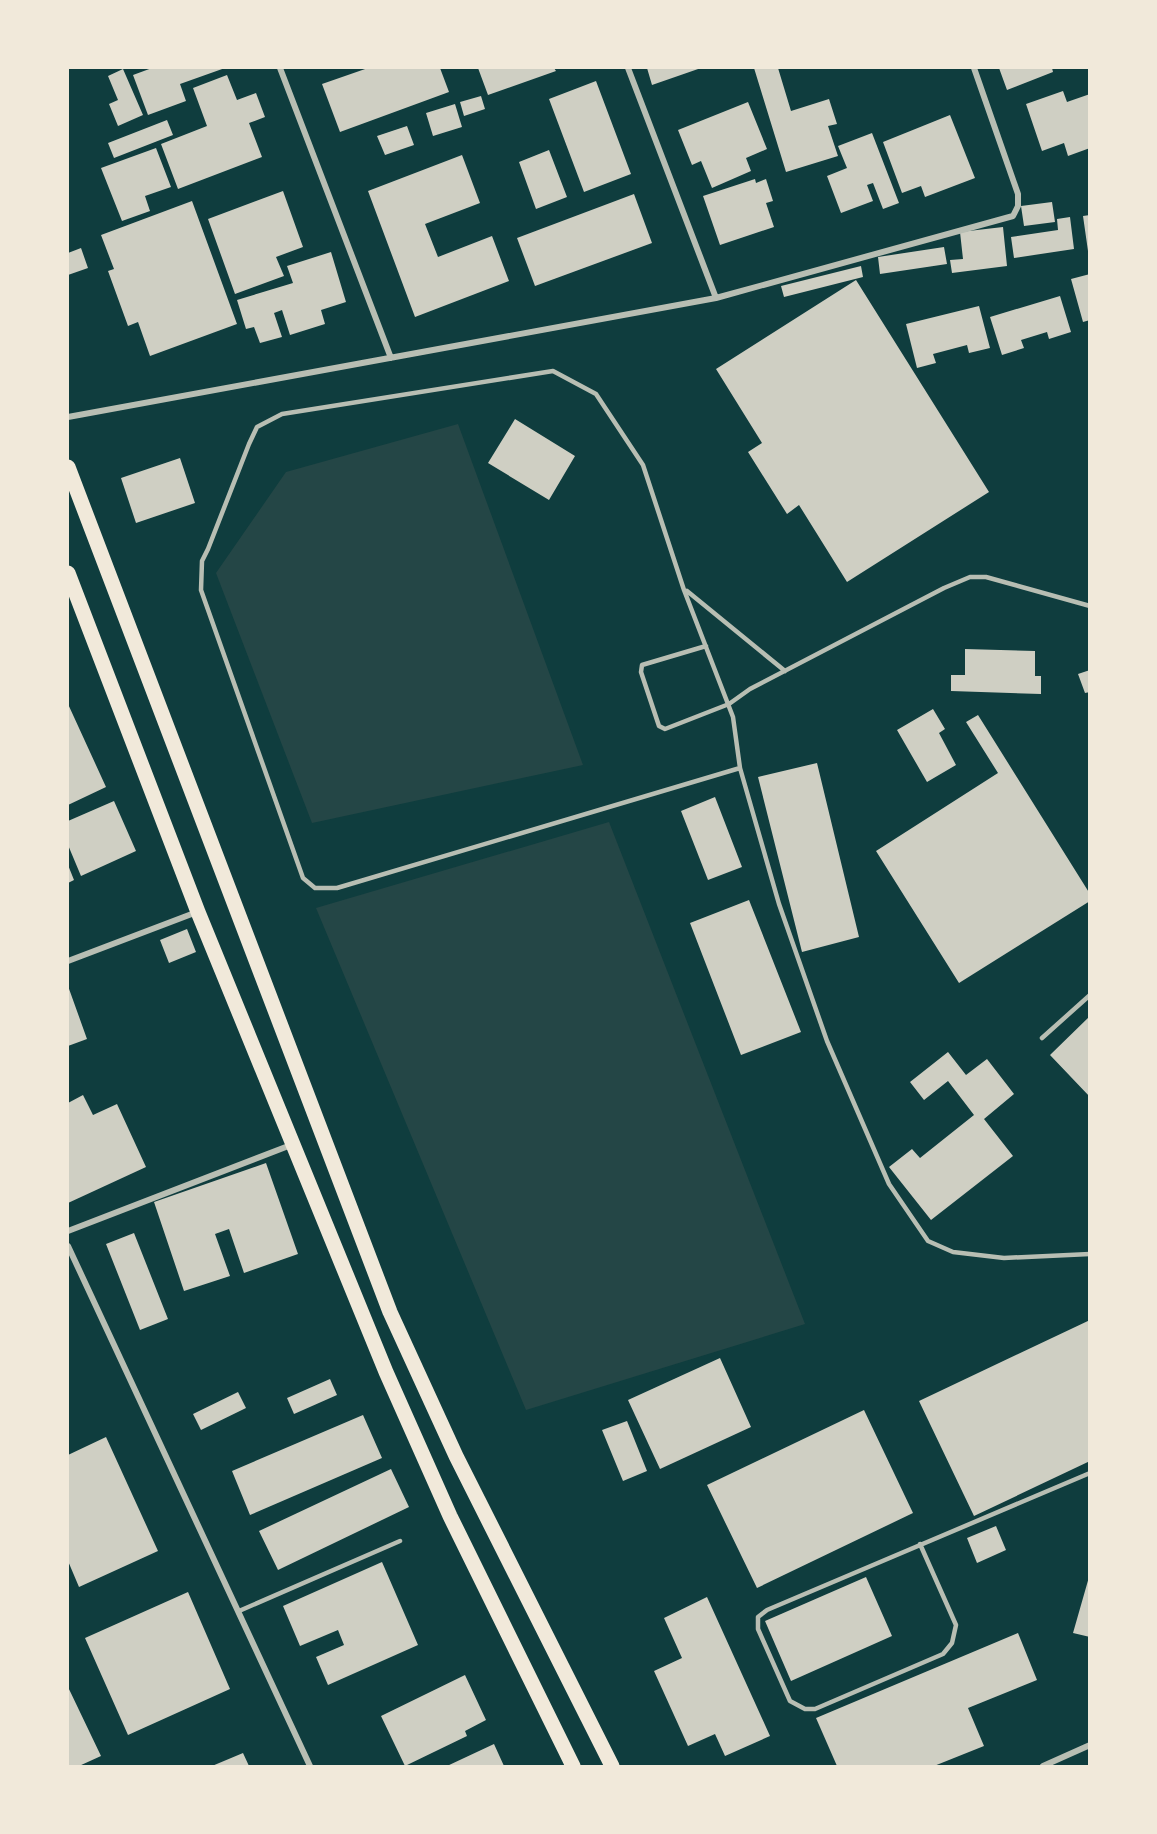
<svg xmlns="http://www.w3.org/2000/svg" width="1157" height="1834" font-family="Poppins,sans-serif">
	<rect width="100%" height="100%" fill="#0f3d3e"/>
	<path fill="#244646" d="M458,424l125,341 -271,58 -96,-250 70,-101z
		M609,822l196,502 -279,86 -210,-502z"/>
	<path fill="#cfcfc3" d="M152,68h73l-45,16 6,17 -38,14 -15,-40z
		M368,68h72l9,24 -109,40 -18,-48z
		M478,68h76l2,3 -68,24z
		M647,68h54l-49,17z
		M754,68h24l13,43 38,-12 8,25 -9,2 10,30 -52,16z
		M999,68h53l1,4 -46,18z
		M123,69l20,46 -25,11 -9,-22 9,-4 -10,-24z
		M227,75l10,25 19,-7 9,24 -16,6 13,34 -84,32 -17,-45 46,-18 -14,-38z
		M596,81l35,93 -47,18 -35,-93z
		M1063,91l4,11 23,-8v54l-22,8 -4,-13 -22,8 -16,-47z
		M481,96l4,13 -21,7 -4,-14z
		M748,102l19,47 -21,9 5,13 -39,17 -11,-27 -9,4 -14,-35z
		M455,104l7,23 -29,9 -7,-23z
		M950,115l25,63 -50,19 -4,-11 -19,7 -19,-51z
		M167,120l6,15 -59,23 -6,-15z
		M407,126l7,19 -29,10 -8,-19z
		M872,133l27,70 -16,6 -10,-26 -6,2 6,16 -32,12 -14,-37 20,-8 -9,-22z
		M156,148l15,39 -26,9 5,15 -28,10 -21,-53z
		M549,150l18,47 -31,12 -17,-47z
		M462,155l18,48 -55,21 13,33 54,-21 17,45 -94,36 -47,-126z
		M755,179l1,4 10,-4 7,22 -7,2 8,24 -54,18 -17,-49z
		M283,191l20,56 -27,10 8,19 -49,18 -27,-75z
		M634,194l18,49 -117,43 -18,-48z
		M192,201l45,123 -87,32 -12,-34 -10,4 -20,-55 6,-2 -13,-34z
		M1052,202l3,20 -31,4 -3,-20z
		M1090,215v36h-2l-5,-35z
		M1070,217l4,32 -60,9 -3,-21 47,-7 -1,-11z
		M1003,227l4,39 -55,7 -2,-13 13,-1 -3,-27z
		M944,247l3,17 -67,10 -2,-17z
		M81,248l7,20 -20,7v-22z
		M331,252l15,50 -25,8 4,14 -35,11 -8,-25 -8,3 8,24 -22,6 -6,-16 -8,2 -9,-29 56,-17 -6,-17z
		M861,266l2,11 -79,20 -3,-11z
		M1090,274v46l-7,2 -12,-43z
		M856,280l133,212 -142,90 -48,-77 -12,9 -39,-62 14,-9 -46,-74z
		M1060,296l11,36 -22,7 -2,-7 -26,8 3,8 -22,7 -12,-38z
		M979,306l11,42 -21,5 -2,-8 -34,9 3,9 -19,5 -11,-44z
		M515,419l60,37 -26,44 -61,-37z
		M180,458l15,45 -59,20 -15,-45z
		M965,649l70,2v25h6v18l-90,-3v-16h14z
		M1090,670v22l-5,1 -7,-19z
		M68,704l38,83 -38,18z
		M933,709l12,20 -6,4 17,32 -29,17 -30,-52z
		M978,715l112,179v7l-131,82 -83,-132 122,-78 -32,-51z
		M817,763l42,174 -57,15 -44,-175z
		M715,797l27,70 -34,13 -27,-69z
		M114,801l22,50 -55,25 -13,-31v-24z
		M68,865l6,15 -6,3z
		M749,900l52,132 -60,23 -51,-132z
		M187,929l9,23 -27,11 -9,-23z
		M68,986l19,53 -19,7z
		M1090,1016v81l-40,-42z
		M948,1052l18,23 21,-16 27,35 -30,25 29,37 -82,64 -42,-53 23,-18 8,9 54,-43 -26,-34 -24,19 -14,-18z
		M83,1095l10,20 24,-11 29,63 -78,36v-100z
		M266,1163l32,91 -54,19 -15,-44 -14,5 15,42 -46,15 -30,-89z
		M134,1233l34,86 -28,11 -34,-86z
		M1090,1320v141l-116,55 -55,-115z
		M720,1358l31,69 -91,42 -32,-69z
		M330,1379l7,16 -43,19 -7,-16z
		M238,1392l8,16 -45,22 -8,-16z
		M864,1410l49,103 -156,75 -50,-103z
		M363,1415l19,43 -132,57 -18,-44z
		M627,1421l20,50 -24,10 -21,-51z
		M106,1437l52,114 -79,36 -11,-26v-106z
		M391,1469l18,38 -131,63 -19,-39z
		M996,1526l10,24 -29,13 -10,-25z
		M382,1562l36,83 -90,40 -12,-28 28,-12 -6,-15 -38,16 -17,-40z
		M866,1577l26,59 -101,45 -26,-60z
		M1089,1577h1v60l-17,-4z
		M188,1592l42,97 -102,46 -43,-97z
		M707,1597l63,139 -45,20 -10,-22 -27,12 -34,-75 28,-13 -18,-40z
		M1018,1633l19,47 -69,28 16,38 -50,20h-97l-21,-48z
		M465,1675l21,45 -21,11 2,5 -62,30 -24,-50z
		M68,1687l33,69 -22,10h-11z
		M494,1744l10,22h-57z
		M243,1753l6,13h-37z"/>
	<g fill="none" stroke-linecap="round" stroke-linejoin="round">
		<path stroke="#b8beb3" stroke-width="4.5" d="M687,591l98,80
			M706,646l-64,19 -1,7 18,54 6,3 64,-25 21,-15 194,-101 26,-11h16l104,29
			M740,768l-403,120h-22l-12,-10 -102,-288 1,-29 6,-12 41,-105 8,-17 25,-13 271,-43 43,23 47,71 41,125 49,127 7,51 39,136 48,137 62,143 39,57 25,11 51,6 86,-4
			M1042,1038l48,-43
			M920,1544l36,81 -4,18 -9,11 -128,55h-10l-15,-8 -32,-72v-12l9,-7 323,-137
			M239,1611l161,-70"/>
		<path stroke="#b8beb3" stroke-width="6" d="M280,68l111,290
			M628,68l88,230
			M68,417l648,-119 297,-82 5,-10v-12l-44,-126
			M68,961l129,-49
			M68,1231l223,-86
			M68,1246l242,520
			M1043,1766l47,-21"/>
		<path stroke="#f1e9da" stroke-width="15" d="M68,467l322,845 66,144 156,310
			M68,573l130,339 188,460 64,144 123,250"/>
	</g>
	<rect width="1157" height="1834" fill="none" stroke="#f1e9da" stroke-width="138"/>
</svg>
